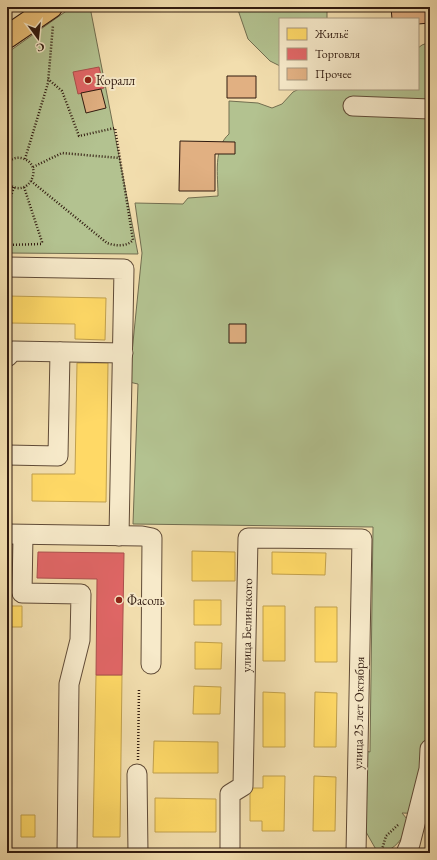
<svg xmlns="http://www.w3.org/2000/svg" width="437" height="860" font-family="'EB Garamond',serif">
	<rect width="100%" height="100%" fill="#f2deae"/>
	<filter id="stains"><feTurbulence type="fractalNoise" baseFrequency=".005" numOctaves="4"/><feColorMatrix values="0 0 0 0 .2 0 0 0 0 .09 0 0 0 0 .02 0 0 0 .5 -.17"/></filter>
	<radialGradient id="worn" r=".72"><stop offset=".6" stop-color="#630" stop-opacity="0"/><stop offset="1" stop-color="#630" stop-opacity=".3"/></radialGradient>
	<path fill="#b3c290" stroke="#726e50" d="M72,7h18l48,247 -131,-1v-200z
		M237,7h90v12h-47v47l-10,-5 -22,-22z
		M430,42v772l-28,-1 5,6c-1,4 -1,9 -3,13 -2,10 -15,21 -26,21l-12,-21 -1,-18v-63l5,1 3,-225 -240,-3 5,-140 -9,-2 13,-129 -7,-50 48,1 5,-6 30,-2c0,-20 -5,-48 11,-62v-33l29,2 14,5 10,-4 11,-12 6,-3h119v-41l4,-3z"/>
	<path fill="#ffd966" stroke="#c1a04c" d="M7,296l99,2 -1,42 -30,-1v-15l-66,-1 -2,2z
		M77,363h31l-2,139 -74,-1v-27h43z
		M192,551l43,1v29h-43z
		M272,552l54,1 -1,22 -53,-1z
		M194,600h27v25h-27z
		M9,606h13v21h-14z
		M263,606h22v55h-22z
		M315,607h22v55h-22z
		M195,642l27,1 -1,26h-26z
		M96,675h26l-2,162h-27z
		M194,686l27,1 -1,27h-27z
		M263,692l22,1v54h-22z
		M315,692l22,1 -1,54h-22z
		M154,741l64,1v31h-65z
		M263,776h22l-1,55h-22v-10h-12v-33h13z
		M314,776l22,1 -1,54h-22z
		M155,798l61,1v33h-61z
		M21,815h14v22h-14z"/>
	<path fill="#e06666" stroke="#ab4f4c" d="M99,67l5,21 -26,6 -5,-22z
		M38,552l86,1 -2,122h-26l1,-96 -60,-1z"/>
	<path fill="#e1b082" stroke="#301a0f" d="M391,7h39v16l-12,1v-5h-26z
		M227,76h29v22h-29z
		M101,89l5,19 -20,5 -5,-20z
		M180,141l55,1v12h-20v37h-36z
		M229,324h17v19h-17z"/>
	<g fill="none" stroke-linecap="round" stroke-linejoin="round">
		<defs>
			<g id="minor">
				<path d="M353,106l77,3"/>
				<path d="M7,267l117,2 -5,267"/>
				<path d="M7,357l6,-6 110,2"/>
				<path d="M7,455l51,1 2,-104"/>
				<path d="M7,534l135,2 10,2 -1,126"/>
				<path d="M23,535l-1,58 59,1 -1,46 -11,44 -2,169"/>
				<path d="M137,774l1,79"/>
				<path id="s1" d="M230,853v-59l13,-8 5,-248 114,1 -6,314"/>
				<path d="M406,853l4,-9 19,-75 1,-20"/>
			</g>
			<path id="major" d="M7,37l44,-30"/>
		</defs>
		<use href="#minor" stroke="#604b37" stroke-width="21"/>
		<use href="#major" stroke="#301a0f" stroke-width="24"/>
		<path stroke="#301a0f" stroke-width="2.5" stroke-dasharray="1 2" stroke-linecap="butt" d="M25,159l23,-76 5,-58
			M7,163c4,-4 9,-6 14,-5 25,5 8,44 -14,25
			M33,167l29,-14 58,5
			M31,181l76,62c8,3 20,4 26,-3l-18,-112 -36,8 -17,-45 -14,-12
			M7,208l7,-21
			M7,245l34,-1 1,-2 -18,-55
			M138,760l1,-72
			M381,853l5,-17 12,-11"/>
		<use href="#minor" stroke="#f7eaca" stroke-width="19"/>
		<use href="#major" stroke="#e9bf77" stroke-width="22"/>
	</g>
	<g fill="#8f2418" stroke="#f7eaca" stroke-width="1.5">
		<circle cx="88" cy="80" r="4"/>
		<circle cx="119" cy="600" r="4"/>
	</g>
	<g text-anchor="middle" stroke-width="4" stroke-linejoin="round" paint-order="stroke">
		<g font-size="13" fill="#301a0f" stroke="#f7eaca" text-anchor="start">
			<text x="96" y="85">Коралл</text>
			<text x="127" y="605">Фасоль</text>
		</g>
		<g font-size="13" fill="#301a0f" stroke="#f7eaca">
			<text dy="5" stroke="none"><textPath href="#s1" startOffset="235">улица Белинского</textPath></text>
			<text transform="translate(358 713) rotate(-89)" y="5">улица 25 лет Октября</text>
		</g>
	</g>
	<rect width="437" height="860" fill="none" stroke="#f2deae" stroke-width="24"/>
	<rect x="8" y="8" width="421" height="844" fill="none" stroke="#301a0f" stroke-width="2"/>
	<rect x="12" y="12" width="413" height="836" fill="none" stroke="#301a0f"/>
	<rect x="279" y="18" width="140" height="72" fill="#f7eaca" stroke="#a7977f"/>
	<rect x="287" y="28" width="20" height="12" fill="#ffd966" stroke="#a7977f"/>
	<text x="315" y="38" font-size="12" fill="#301a0f">Жильё</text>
	<rect x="287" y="48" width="20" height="12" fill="#e06666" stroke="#a7977f"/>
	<text x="315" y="58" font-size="12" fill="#301a0f">Торговля</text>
	<rect x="287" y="68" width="20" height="12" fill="#e1b082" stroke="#a7977f"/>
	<text x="315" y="78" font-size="12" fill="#301a0f">Прочее</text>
	<g transform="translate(38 38) rotate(165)" stroke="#f7eaca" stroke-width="3" paint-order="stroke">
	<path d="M0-3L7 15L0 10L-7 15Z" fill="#301a0f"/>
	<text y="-6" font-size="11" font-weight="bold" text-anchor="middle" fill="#301a0f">С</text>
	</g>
	<rect width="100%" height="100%" filter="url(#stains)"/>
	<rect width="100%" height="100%" fill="url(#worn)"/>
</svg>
